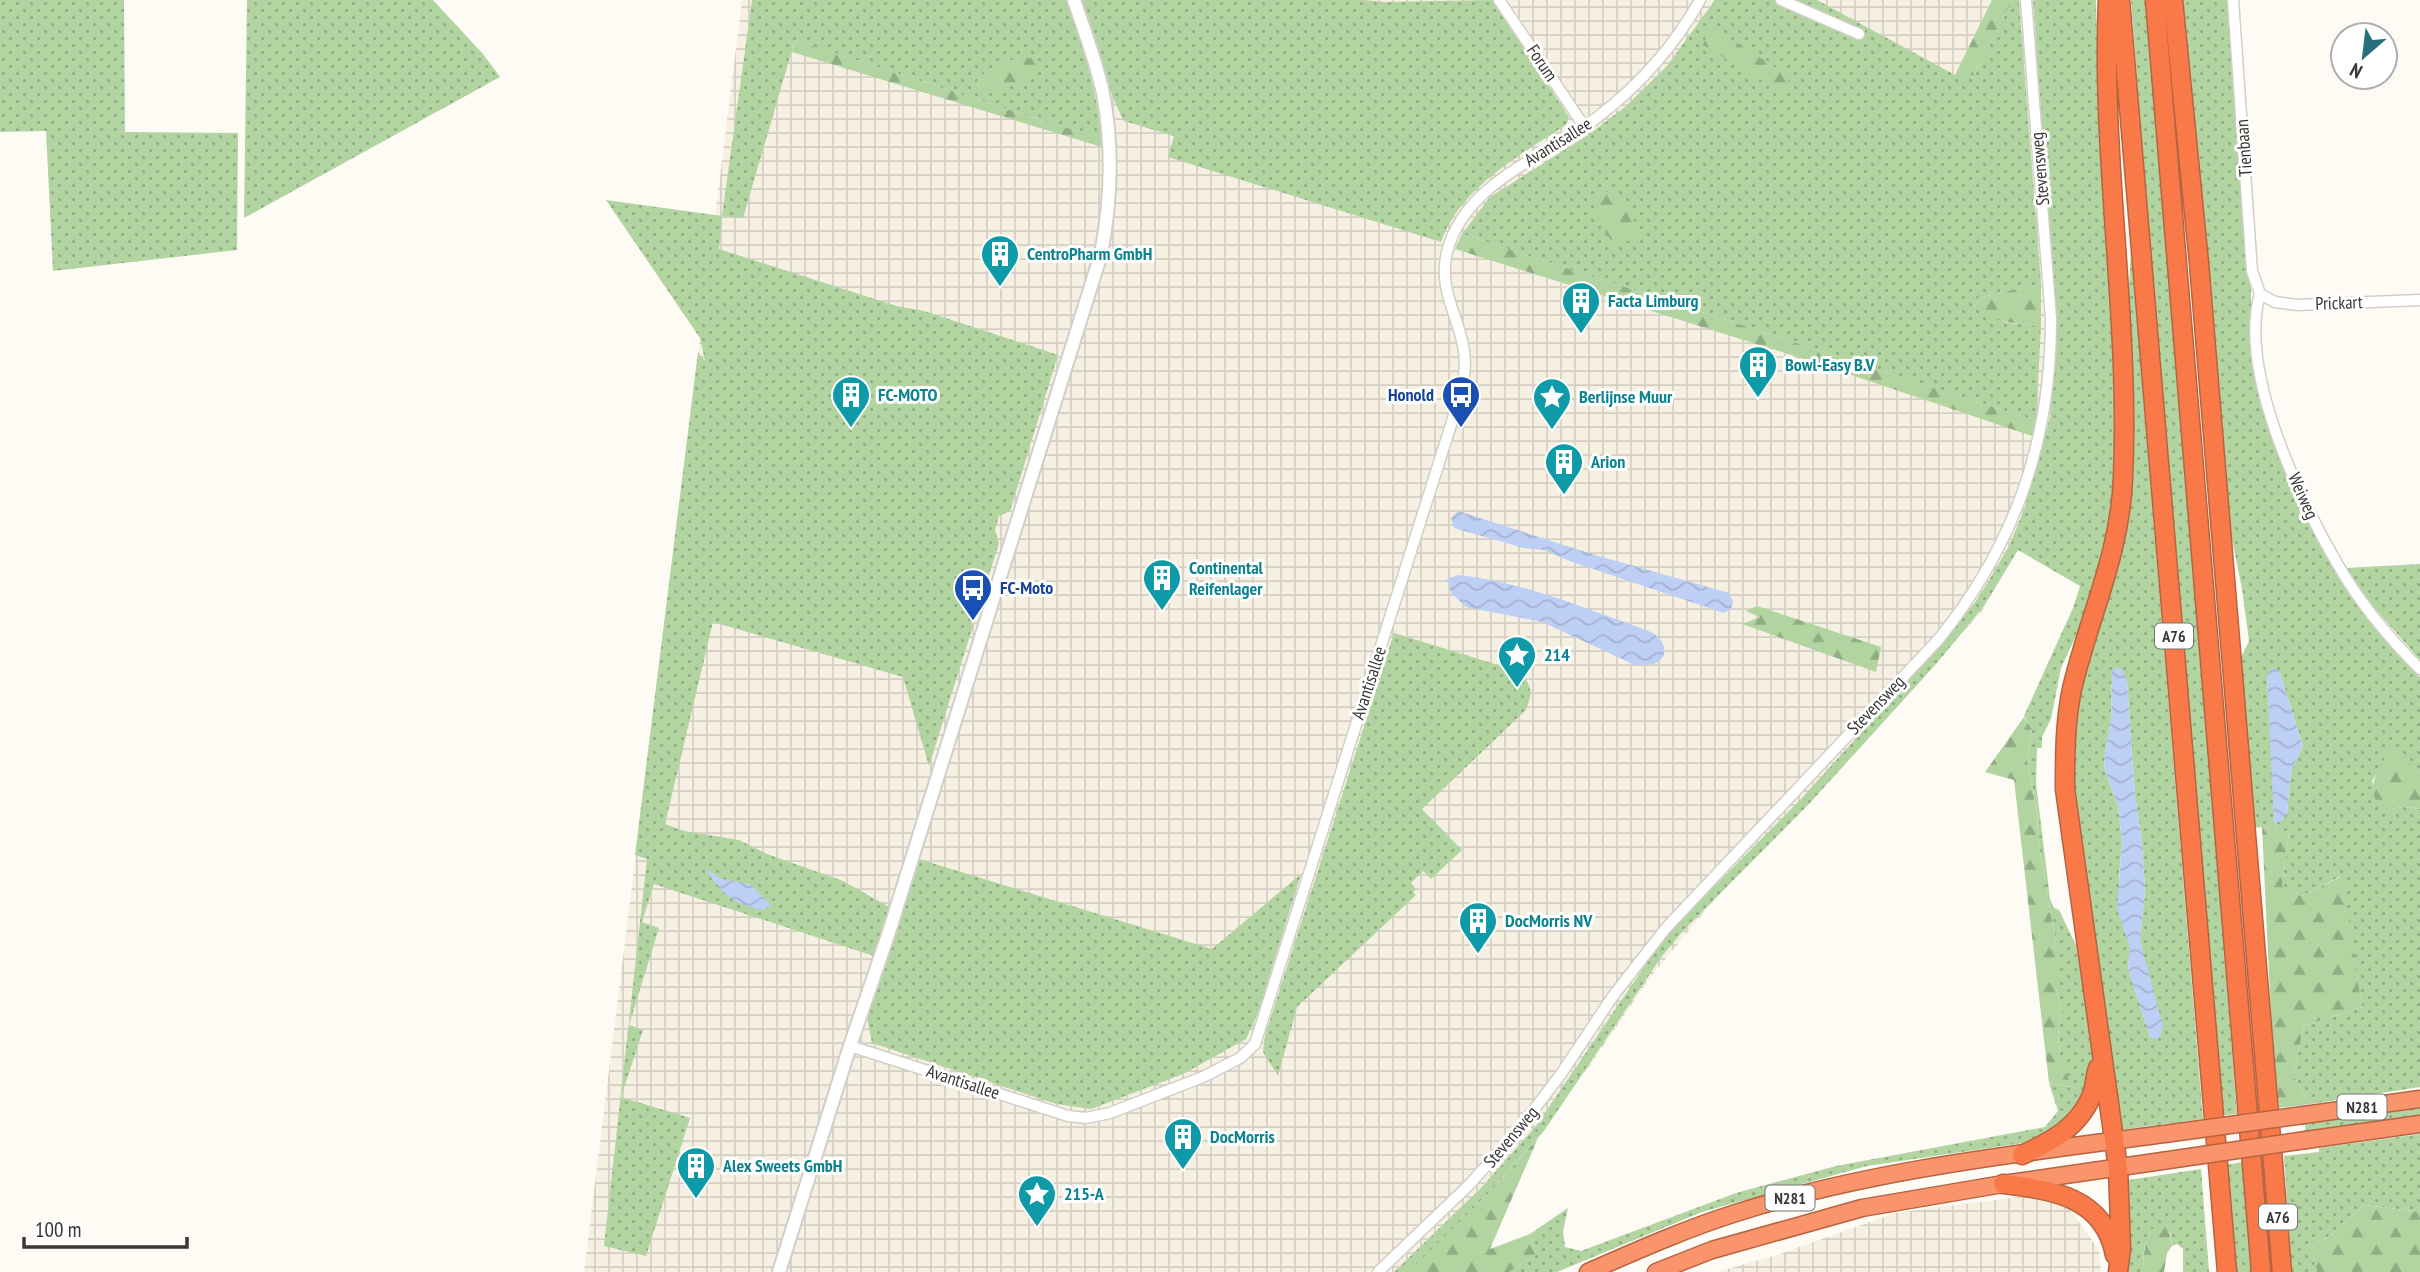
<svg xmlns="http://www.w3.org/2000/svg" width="2420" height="1272" font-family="'PT Sans Narrow',sans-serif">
	<defs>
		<pattern id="industrial-grid" width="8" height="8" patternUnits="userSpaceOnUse" patternTransform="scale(1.75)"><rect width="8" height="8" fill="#f6f0e2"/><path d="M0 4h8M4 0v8" fill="none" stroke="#d4cfc2"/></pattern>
		<pattern id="grass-dots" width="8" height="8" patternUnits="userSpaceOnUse" patternTransform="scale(1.75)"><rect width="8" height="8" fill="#b1d4a1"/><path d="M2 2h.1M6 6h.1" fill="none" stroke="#91ad84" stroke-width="1.8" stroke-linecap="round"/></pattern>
		<pattern id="forest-firs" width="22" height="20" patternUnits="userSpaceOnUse" patternTransform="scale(1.75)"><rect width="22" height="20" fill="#b1d4a1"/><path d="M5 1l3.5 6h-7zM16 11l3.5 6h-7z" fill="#91ad84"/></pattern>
		<pattern id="water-waves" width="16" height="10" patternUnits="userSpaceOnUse" patternTransform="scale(1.75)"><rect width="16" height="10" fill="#bdcff4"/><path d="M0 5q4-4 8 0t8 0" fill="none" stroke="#a3b2d2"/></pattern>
	</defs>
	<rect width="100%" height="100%" fill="#fefbf5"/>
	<path fill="url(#industrial-grid)" d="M742,0h1304l22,365 -46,177 -42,72 -265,285 -66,80 -58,85 -37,48 -154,160h-816z
		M2057,1192l42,58 2,22h-384l63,-18 115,-41z"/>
	<path fill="url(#grass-dots)" fill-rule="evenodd" d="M0,0h124l1,132 113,1 -1,117 -184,21 -7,-140 -46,1z
		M247,0h186l50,54 17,23 -256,141z
		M752,0h314c17,44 31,89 35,136l-42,-10 -264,-86 -52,178 -21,-2 -3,33 177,57 28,5 134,44 -48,156 -11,5 -4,14 4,13 -70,223 -26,-89 -190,-55 -48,202 19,7 55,9 28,14 76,27 48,27 -14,49 -223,-73 -12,38 17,6 -30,97 14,5 -22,67 69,21 -44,138 -42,-10 43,-387 -12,-4 63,-503 7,9 -5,-23 -94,-138 116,16zM1019,58l1,23 -17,7 -23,1 -3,-8c10,-13 27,-18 42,-23z
		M1082,0h281l22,2 107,-2 77,117 -3,8c-46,30 -106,63 -125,117l-273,-85 6,-21 -50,-15c-20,-37 -26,-81 -42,-121z
		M1715,0h102l138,75h19l38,-75h7l22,284 -63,14 -3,9 33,16 33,3 -5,95 -574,-187 28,-37 98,-62 37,-28 42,-41z
		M2033,0h63l1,43 16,282 2,79 -1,88 -7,45 -16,67 -30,64 -10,51 -9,18v11h-5l-1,35 14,116 4,9 5,2 18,37 16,114c-4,43 -28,72 -70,82l-156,23 -165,46 -145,60h-48l27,-18 -6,-20 38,-26 -5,23 2,16 16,4 155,-58 100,-27 209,-39 13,-16 -9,-28 21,4 -10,-33 -2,-20 4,-24 -6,-22v-44l-18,-104 -1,-29 -10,-51 5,-31 -8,-13 49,-108 7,-22 -62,-36 -34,56 -47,57 -128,141 -126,127 -21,25 -118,175 -56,63 -75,74 -11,4h-8l87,-84 55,-62 119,-175 21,-26 126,-127 128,-141 46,-56 15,-24 18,-31 15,-36 27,-97 4,-106z
		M2131,0h18l88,1114 -20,2z
		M2181,0h49l20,264 2,61 35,142 76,142 30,39 27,29v95l-29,-22 -19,31 14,31c12,-7 21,-5 34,-3v278l-109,17 -18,-29 11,-49 58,-19 -21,-131 -39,20 -20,-10 7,-54 -27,-5 -8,1 -16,-165 11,-22 -7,-52 -16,-79 -24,-308zM2279,670l24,76 -12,25 -4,42 -12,10 -8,-145z
		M2131,249l72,870 -84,11 -49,-346 -1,-50 60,-241 4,-54 -5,-134zM2112,671l15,10 8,115 7,46 3,50 -5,49 6,26 4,70 -22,-69 2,-20 -11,-71 3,-35 -4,-36 -13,-35 -1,-12 7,-39z
		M2420,564v96l-49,-56 -25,-36z
		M1394,633l127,39c11,16 12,19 5,38l-104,99 40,41 -31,29 -8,-8 -12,12 5,6 -3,3 3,3 -119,112 -19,69 -15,-24 2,-16z
		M919,859l293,90 89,-75 -43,139 -12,26 -63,35 -92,35 -35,-5 -184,-61 -5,-25z
		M2420,1102v16l-114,16 -1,-10 50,-7z
		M2420,1134v78l-56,-7 -33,30 -19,11 5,26h-25l-8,-116 35,-4v-4z
		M2242,1162l9,110h-20l-10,-106z
		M2201,1169l8,103h-26v-23l-6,-5 -5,2 -2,-15 -20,1 -6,16 -1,24h-16l-5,-91z"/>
	<path fill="url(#forest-firs)" d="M1992,0h20l-38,75h-19z
		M1709,29l22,10 59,38 -6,17 -81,-49z
		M795,40l264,86 42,10 1,11 -310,-95z
		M1019,58h16l4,5c-11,18 -38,31 -59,26l-3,-8c10,-13 27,-18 42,-23z
		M1594,187l21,8 28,38 -27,14 -21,-29z
		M1462,234l574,187 -4,15 -228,-77 -349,-110z
		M2041,284v42c-24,-2 -45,-4 -66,-18l3,-10z
		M1757,606l124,41 -5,25 -134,-48 18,-7 -14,-6z
		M2024,717l8,12 -5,31 10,52 1,28 18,104v44l6,22 -4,24 2,20 11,33 -22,-4 -35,-303 -29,-8z
		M2391,749l29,23v37c-13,-2 -22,-4 -34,3l-5,-2c-16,-24 -4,-40 10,-61z
		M2262,827l27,5 -7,54 20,10 40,-20 20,131 -58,19 -11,49 18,29 -32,4 -8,-91z
		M1538,1138l-48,111 40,-15 6,20 -27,18h-107l11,-5 75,-73z
		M2364,1205l56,7v60h-103l-5,-26 19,-11z
		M2162,1222l6,2 4,22 -5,7 -3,19h-21c1,-18 0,-41 19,-50z"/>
	<path fill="url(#water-waves)" d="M1458,511l137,44 134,38 4,9 -2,7 -7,4 -152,-51 -28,-12 -20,-2 -70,-20 -3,-10z
		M1458,575c66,7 131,35 193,57 10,5 20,19 8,29 -6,5 -17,4 -24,4l-93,-43 -76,-15 -15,-14 -4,-14z
		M2116,667l6,2 5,12 8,115 7,46 3,50 -5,49 23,85 -4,13 -9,-1 -22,-70 2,-20 -13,-39 5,-67 -4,-36 -13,-35 -1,-12 7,-39 1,-49z
		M2272,668l7,2 24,76 -12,25 -4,42 -5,8 -8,2 -7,-146z
		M704,868l18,11 28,5 21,21 -9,5c-33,-8 -38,-15 -58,-42z"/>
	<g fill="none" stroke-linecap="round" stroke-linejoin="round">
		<defs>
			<path id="minor" d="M1499,0l85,126
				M1781,0l78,34
				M2233,0l19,271 8,23 15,8 22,3 123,-5
				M2260,294c-22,77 39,204 78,271 22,38 51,73 82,104
				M850,1046l218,70 18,2 24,-5 93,-36 37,-19 15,-14 206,-651c3,-13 5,-28 3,-42 -5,-35 -26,-60 -17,-99 18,-71 100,-95 152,-136 40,-31 76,-71 101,-116
				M1378,1272l90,-86 49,-54 44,-58 52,-78 53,-68 272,-288c77,-95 113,-199 113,-321l-25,-319"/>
			<path id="tertiary" d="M779,1272l71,-226 39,-114 212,-678c10,-52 12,-108 2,-161 -7,-32 -19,-63 -29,-93"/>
			<path id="trunk" d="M2304,1115l116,-16
				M2306,1140l114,-16
				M1588,1272c48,-21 97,-43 148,-59 140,-45 297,-61 443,-81
				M1656,1272l56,-22 150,-42 141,-24 159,-23"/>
			<path id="motorway" d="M2108,0c-7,159 22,319 15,478 -3,77 -34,138 -51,211 -7,33 -7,66 -7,100l53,379 3,81 -3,23
				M2120,0l107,1272
				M2155,0l106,1272
				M2173,0l26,263 83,1009
				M2022,1155c30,-14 57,-28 70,-60 3,-8 3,-18 6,-27
				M2003,1184c48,6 101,12 112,71"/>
		</defs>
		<use href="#minor" stroke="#d2cfc9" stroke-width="13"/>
		<use href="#tertiary" stroke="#d2cfc9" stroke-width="16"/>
		<use href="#trunk" stroke="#b66342" stroke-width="19"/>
		<use href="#motorway" stroke="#b66342" stroke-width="21"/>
		<use href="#minor" stroke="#fff" stroke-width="10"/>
		<use href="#tertiary" stroke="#fff" stroke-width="12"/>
		<use href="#trunk" stroke="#fa946c" stroke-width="16"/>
		<use href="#motorway" stroke="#f97a48" stroke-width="18"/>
		<defs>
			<path id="trunk-bridge" d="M2179,1132l125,-17
				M2162,1161l144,-21"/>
		</defs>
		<use href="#trunk-bridge" stroke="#b66342" stroke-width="19" stroke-linecap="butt"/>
		<use href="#trunk-bridge" stroke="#fa946c" stroke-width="16"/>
	</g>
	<defs>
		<symbol id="building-pin" viewBox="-11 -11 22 30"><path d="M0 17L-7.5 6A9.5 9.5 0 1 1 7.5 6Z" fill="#0f9aa8" stroke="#fff"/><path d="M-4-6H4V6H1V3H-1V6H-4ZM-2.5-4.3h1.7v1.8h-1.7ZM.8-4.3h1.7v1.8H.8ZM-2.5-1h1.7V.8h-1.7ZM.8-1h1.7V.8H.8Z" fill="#fff"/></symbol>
		<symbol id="bus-pin" viewBox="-11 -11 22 30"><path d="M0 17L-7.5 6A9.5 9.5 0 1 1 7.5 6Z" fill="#1a4fb4" stroke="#fff"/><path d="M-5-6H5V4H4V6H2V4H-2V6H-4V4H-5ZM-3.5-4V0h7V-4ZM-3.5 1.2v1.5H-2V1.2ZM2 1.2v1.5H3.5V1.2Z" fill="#fff"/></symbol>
		<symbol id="sight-pin" viewBox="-11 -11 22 30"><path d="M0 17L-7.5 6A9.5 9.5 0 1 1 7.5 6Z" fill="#0f9aa8" stroke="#fff"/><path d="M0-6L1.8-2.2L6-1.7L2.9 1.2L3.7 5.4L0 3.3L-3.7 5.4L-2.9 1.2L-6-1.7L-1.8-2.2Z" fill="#fff"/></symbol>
	</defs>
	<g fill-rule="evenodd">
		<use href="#building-pin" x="978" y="232" width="44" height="60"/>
		<use href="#building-pin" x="1559" y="279" width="44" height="60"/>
		<use href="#building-pin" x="1736" y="343" width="44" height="60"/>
		<use href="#building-pin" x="829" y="373" width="44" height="60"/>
		<use href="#bus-pin" x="1439" y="373" width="44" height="60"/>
		<use href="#sight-pin" x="1530" y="375" width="44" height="60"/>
		<use href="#building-pin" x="1542" y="440" width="44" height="60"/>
		<use href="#building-pin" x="1140" y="556" width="44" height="60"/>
		<use href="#bus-pin" x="951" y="566" width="44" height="60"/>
		<use href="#sight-pin" x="1495" y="633" width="44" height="60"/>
		<use href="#building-pin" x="1456" y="899" width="44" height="60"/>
		<use href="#building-pin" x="1161" y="1115" width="44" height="60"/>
		<use href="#building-pin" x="674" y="1144" width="44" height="60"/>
		<use href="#sight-pin" x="1015" y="1172" width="44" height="60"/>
	</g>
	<g text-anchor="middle" stroke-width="6" stroke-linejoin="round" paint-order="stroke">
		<g fill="#fff" stroke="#757472" stroke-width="2">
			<rect x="2155" y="623.5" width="38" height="25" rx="5"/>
			<rect x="2337.5" y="1094.5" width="49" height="25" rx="5"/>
			<rect x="1765.5" y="1185.5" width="49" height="25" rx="5"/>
			<rect x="2259" y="1204.5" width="38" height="25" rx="5"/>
		</g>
		<g font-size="16" font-weight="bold" fill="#3a3836">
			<text x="2174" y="642">A76</text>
			<text x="2362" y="1113">N281</text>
			<text x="1790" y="1204">N281</text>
			<text x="2278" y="1223">A76</text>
		</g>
		<g font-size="18" fill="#3a3836" stroke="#fff">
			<text transform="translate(1542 63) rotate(56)" y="6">Forum</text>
			<text transform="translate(1558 142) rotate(-32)" y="6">Avantisallee</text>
			<text transform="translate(2244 148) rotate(-94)" y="6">Tienbaan</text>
			<text transform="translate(2040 169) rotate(-95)" y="6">Stevensweg</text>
			<text transform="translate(2339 303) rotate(-2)" y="6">Prickart</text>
			<text transform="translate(2303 496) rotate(66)" y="6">Weiweg</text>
			<text transform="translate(1369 683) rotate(-72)" y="6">Avantisallee</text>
			<text transform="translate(1876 705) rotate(-46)" y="6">Stevensweg</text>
			<text transform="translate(963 1082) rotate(18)" y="6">Avantisallee</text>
			<text transform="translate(1511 1137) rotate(-50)" y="6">Stevensweg</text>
		</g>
		<g font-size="18" font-weight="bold" fill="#0d838f" stroke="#fff" text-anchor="start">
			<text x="1027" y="260">CentroPharm GmbH</text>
			<text x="1608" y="307">Facta Limburg</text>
			<text x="1785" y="371">Bowl-Easy B.V</text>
			<text x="878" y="401">FC-MOTO</text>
			<text x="1579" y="403">Berlijnse Muur</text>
			<text x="1591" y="468">Arion</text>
			<text x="1189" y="574">Continental<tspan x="1189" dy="21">Reifenlager</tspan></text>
			<text x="1544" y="661">214</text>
			<text x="1505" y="927">DocMorris NV</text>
			<text x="1210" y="1143">DocMorris</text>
			<text x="723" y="1172">Alex Sweets GmbH</text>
			<text x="1064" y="1200">215-A</text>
		</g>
		<g font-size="18" font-weight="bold" fill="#164399" stroke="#fff" text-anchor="end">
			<text x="1434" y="401">Honold</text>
			<text x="1000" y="594" text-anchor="start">FC-Moto</text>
		</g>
	</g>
	<g transform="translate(2364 56) rotate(208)"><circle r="33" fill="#ffffff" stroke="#b0afaf" stroke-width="2"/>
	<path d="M0-5L12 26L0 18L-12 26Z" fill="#286f7c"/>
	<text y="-10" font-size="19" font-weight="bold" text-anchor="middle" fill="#3a3836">N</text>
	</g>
	<path d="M24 1237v10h163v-10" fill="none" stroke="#3a3836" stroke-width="3.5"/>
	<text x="35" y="1237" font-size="21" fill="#3a3836" stroke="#ffffff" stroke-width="5" paint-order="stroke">100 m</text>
</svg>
